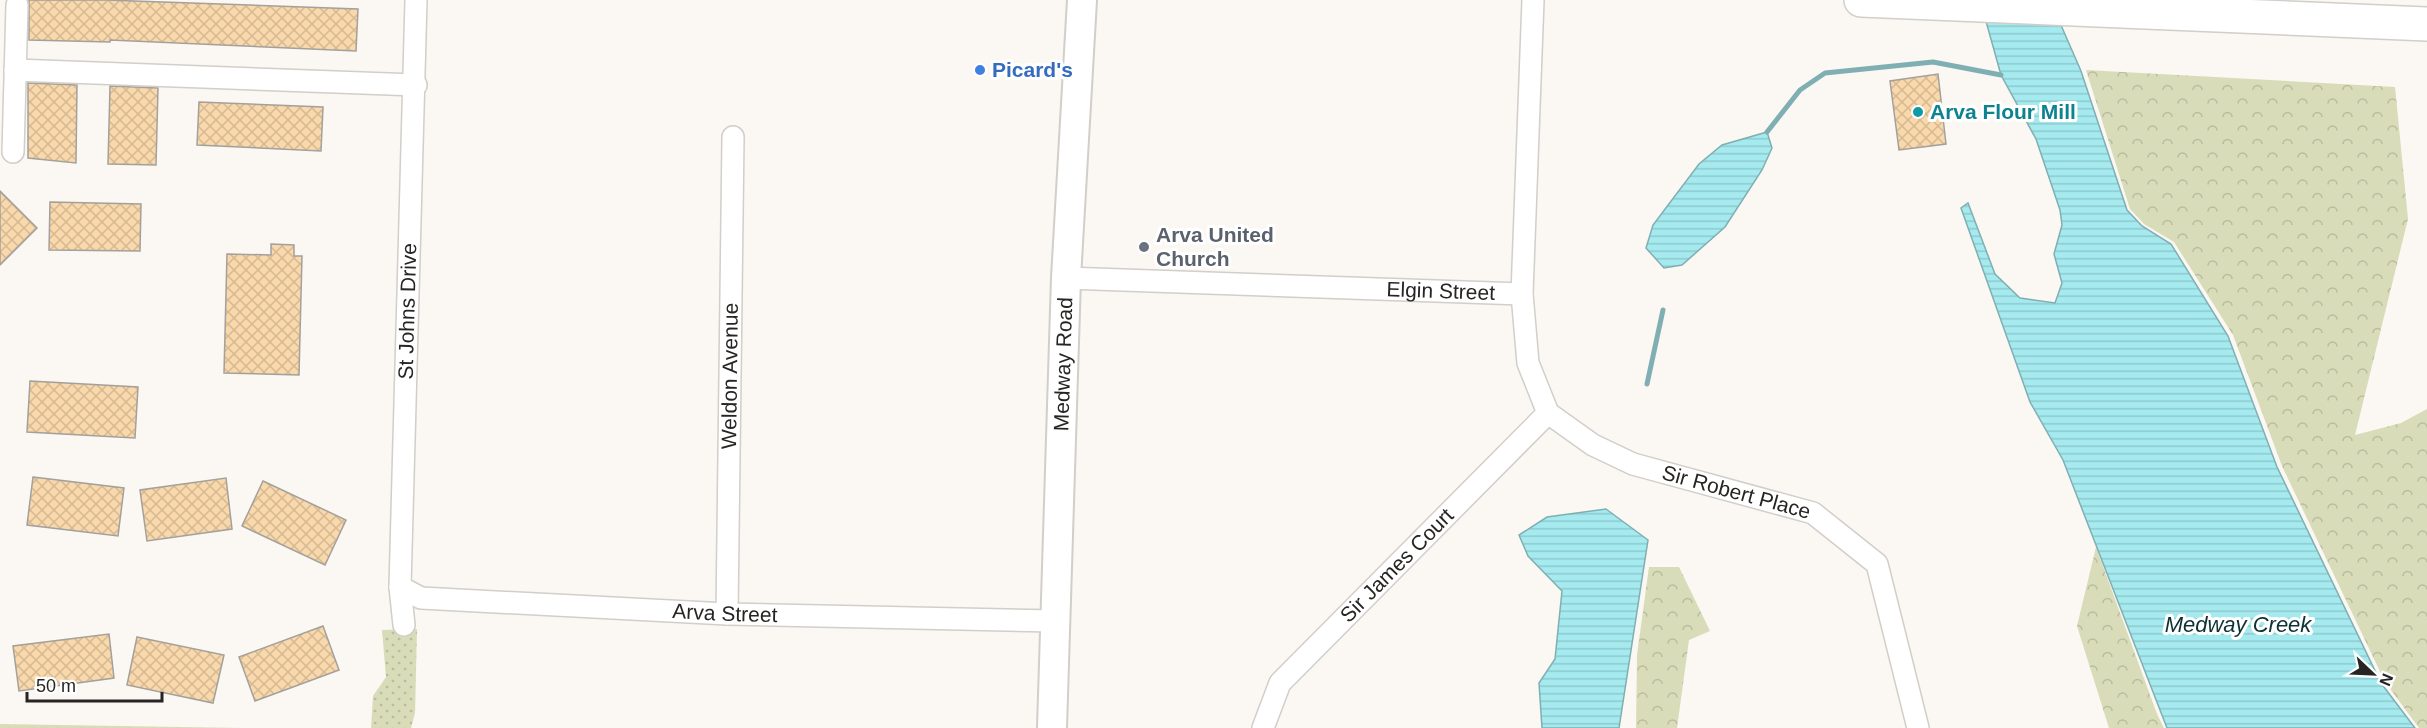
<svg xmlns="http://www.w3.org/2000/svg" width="2427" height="728" font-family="Arial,sans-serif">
	<defs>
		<pattern id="green-dots" width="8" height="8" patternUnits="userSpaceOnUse" patternTransform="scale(1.5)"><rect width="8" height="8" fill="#d8dcb8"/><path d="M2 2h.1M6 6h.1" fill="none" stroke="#b9bd9e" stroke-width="1.8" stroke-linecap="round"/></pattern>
		<pattern id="forest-crowns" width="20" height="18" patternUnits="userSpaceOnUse" patternTransform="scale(1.5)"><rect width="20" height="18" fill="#d8dcb8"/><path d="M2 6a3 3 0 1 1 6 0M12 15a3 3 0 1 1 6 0" fill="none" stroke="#b9bd9e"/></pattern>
		<pattern id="water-rules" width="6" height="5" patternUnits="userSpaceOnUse" patternTransform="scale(1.5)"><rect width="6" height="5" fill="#a5eaef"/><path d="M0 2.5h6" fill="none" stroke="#8ec9cd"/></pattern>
		<pattern id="building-cross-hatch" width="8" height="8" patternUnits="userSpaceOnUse" patternTransform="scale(1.5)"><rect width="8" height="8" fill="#f9d8ab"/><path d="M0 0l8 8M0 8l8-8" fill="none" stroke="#d5b993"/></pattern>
	</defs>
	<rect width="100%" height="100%" fill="#fbf7f2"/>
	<path fill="url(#green-dots)" d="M417,629l-2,84 -4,15h-40l2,-32 13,-19 -4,-47z
		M0,724l241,4h-241z"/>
	<path fill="url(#forest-crowns)" d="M2086,70l309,17 13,132 -53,216 46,-12 26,-14v319h-8l-34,-46 -103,-216 -49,-131 -59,-93 -30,-18 -14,-15z
		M2096,547l61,167 7,14h-55l-32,-102z
		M1649,567h30l31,64 -21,9 -12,88h-41l1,-73z"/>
	<path fill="url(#water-rules)" stroke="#7fafb2" stroke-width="1.5" d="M1980,0h70l31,71 46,139 15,16 29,18 57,92 49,131 104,216 34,45h-248l-104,-268 -33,-58 -69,-194 7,-5 27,71 25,24 35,5 7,-20 -8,-29 8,-29 -2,-15 -24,-71 -35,-64z
		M1767,132l5,16 -10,22 -37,57 -43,38 -18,3 -18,-20 7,-23 46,-61 23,-19z
		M1606,509l42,31 -29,188h-77l-3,-45 16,-24 7,-68 -34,-35 -9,-21 28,-18z"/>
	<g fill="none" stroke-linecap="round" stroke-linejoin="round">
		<path stroke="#7fafb2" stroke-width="5" d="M1767,132l33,-42 25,-17 108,-11 68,13
			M1647,384l16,-74"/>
	</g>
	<path fill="url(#building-cross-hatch)" stroke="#a4a09b" stroke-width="1.5" d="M29,0h77l252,9 -2,42 -246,-11v2l-81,-2z
		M1938,74l8,70 -47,6 -9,-69z
		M28,83l49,2 -1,78 -48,-5z
		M110,86l48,2 -2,77 -48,-1z
		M199,102l124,5 -2,44 -124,-6z
		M0,191l37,37 -37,37z
		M50,202l91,2 -1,47 -91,-1z
		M271,244l23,1v11h8l-3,119 -75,-2 3,-119 44,1z
		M30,381l108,6 -3,51 -108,-6z
		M33,477l91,11 -6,48 -91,-11z
		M226,478l6,51 -85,12 -7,-51z
		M263,481l83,39 -21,45 -83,-39z
		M323,626l16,44 -84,31 -16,-44z
		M109,634l5,44 -95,13 -6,-45z
		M137,637l87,18 -11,48 -86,-18z"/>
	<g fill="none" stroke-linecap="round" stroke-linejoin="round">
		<defs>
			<g id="street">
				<path id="s1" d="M1533,0l-11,294 6,69 20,50 45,32 40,19 180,49 64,51 41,164"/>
				<path d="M15,70l401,15"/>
				<path d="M13,152l4,-147"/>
				<path id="s2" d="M1066,278l456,16"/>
				<path id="s3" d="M400,587l21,11 306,16 327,7"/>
				<path id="s4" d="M727,614l6,-477"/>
				<path id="s5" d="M404,625l-4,-38 16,-587"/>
				<path id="s6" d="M1263,728l17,-45 268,-270"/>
			</g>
			<g id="secondary">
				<path id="s7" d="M1052,728l14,-450 16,-278"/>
			</g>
			<path id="primary" d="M1861,0l566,24"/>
		</defs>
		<use href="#street" stroke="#d2cec9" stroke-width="24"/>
		<use href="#secondary" stroke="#d2cec9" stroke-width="32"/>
		<use href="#primary" stroke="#d2cec9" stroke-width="36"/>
		<use href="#street" stroke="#fff" stroke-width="21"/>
		<use href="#secondary" stroke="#fff" stroke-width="28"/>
		<use href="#primary" stroke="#fff" stroke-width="33"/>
	</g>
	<circle fill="#3f7fe0" stroke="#fff" stroke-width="2" cx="980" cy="70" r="6"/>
	<circle fill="#0f9aa8" stroke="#fff" stroke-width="2" cx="1918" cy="112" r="6"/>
	<circle fill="#6b7280" stroke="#fff" stroke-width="2" cx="1144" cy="247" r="6"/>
	<g text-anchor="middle" stroke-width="6" stroke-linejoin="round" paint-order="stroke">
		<g font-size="21" font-weight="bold" fill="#366cbe" stroke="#fff" text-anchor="start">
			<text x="992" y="77">Picard's</text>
		</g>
		<g font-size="21" font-weight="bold" fill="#0d838f" stroke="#fff" text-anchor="start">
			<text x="1930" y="119">Arva Flour Mill</text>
		</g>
		<g font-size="21" font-weight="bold" fill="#5b616d" stroke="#fff" text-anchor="start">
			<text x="1156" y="242">Arva United<tspan x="1156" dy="24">Church</tspan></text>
		</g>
		<g font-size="21" fill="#262523" stroke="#fff">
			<text dy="7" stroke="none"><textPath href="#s2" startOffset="375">Elgin Street</textPath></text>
			<text dy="7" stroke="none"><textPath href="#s5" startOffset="314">St Johns Drive</textPath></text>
			<text dy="7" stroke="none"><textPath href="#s7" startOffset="364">Medway Road</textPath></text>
			<text dy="7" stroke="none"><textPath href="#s4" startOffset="238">Weldon Avenue</textPath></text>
			<text dy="7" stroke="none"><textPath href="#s1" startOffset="624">Sir Robert Place</textPath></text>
			<text dy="7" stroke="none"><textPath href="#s6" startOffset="214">Sir James Court</textPath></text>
			<text dy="7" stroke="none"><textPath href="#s3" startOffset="328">Arva Street</textPath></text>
		</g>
		<g font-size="22" font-style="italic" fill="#0e3133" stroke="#fff">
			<text x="2238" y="632">Medway Creek</text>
		</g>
	</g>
	<g transform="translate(2373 674) rotate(113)" stroke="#ffffff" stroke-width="4.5" paint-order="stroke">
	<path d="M0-4.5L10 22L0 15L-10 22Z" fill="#262523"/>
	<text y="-9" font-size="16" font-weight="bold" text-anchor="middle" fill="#262523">N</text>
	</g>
	<path d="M27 692v9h135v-9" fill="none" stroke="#262523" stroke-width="3"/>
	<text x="36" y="692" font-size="18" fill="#262523" stroke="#ffffff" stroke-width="4.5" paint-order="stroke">50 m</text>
</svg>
